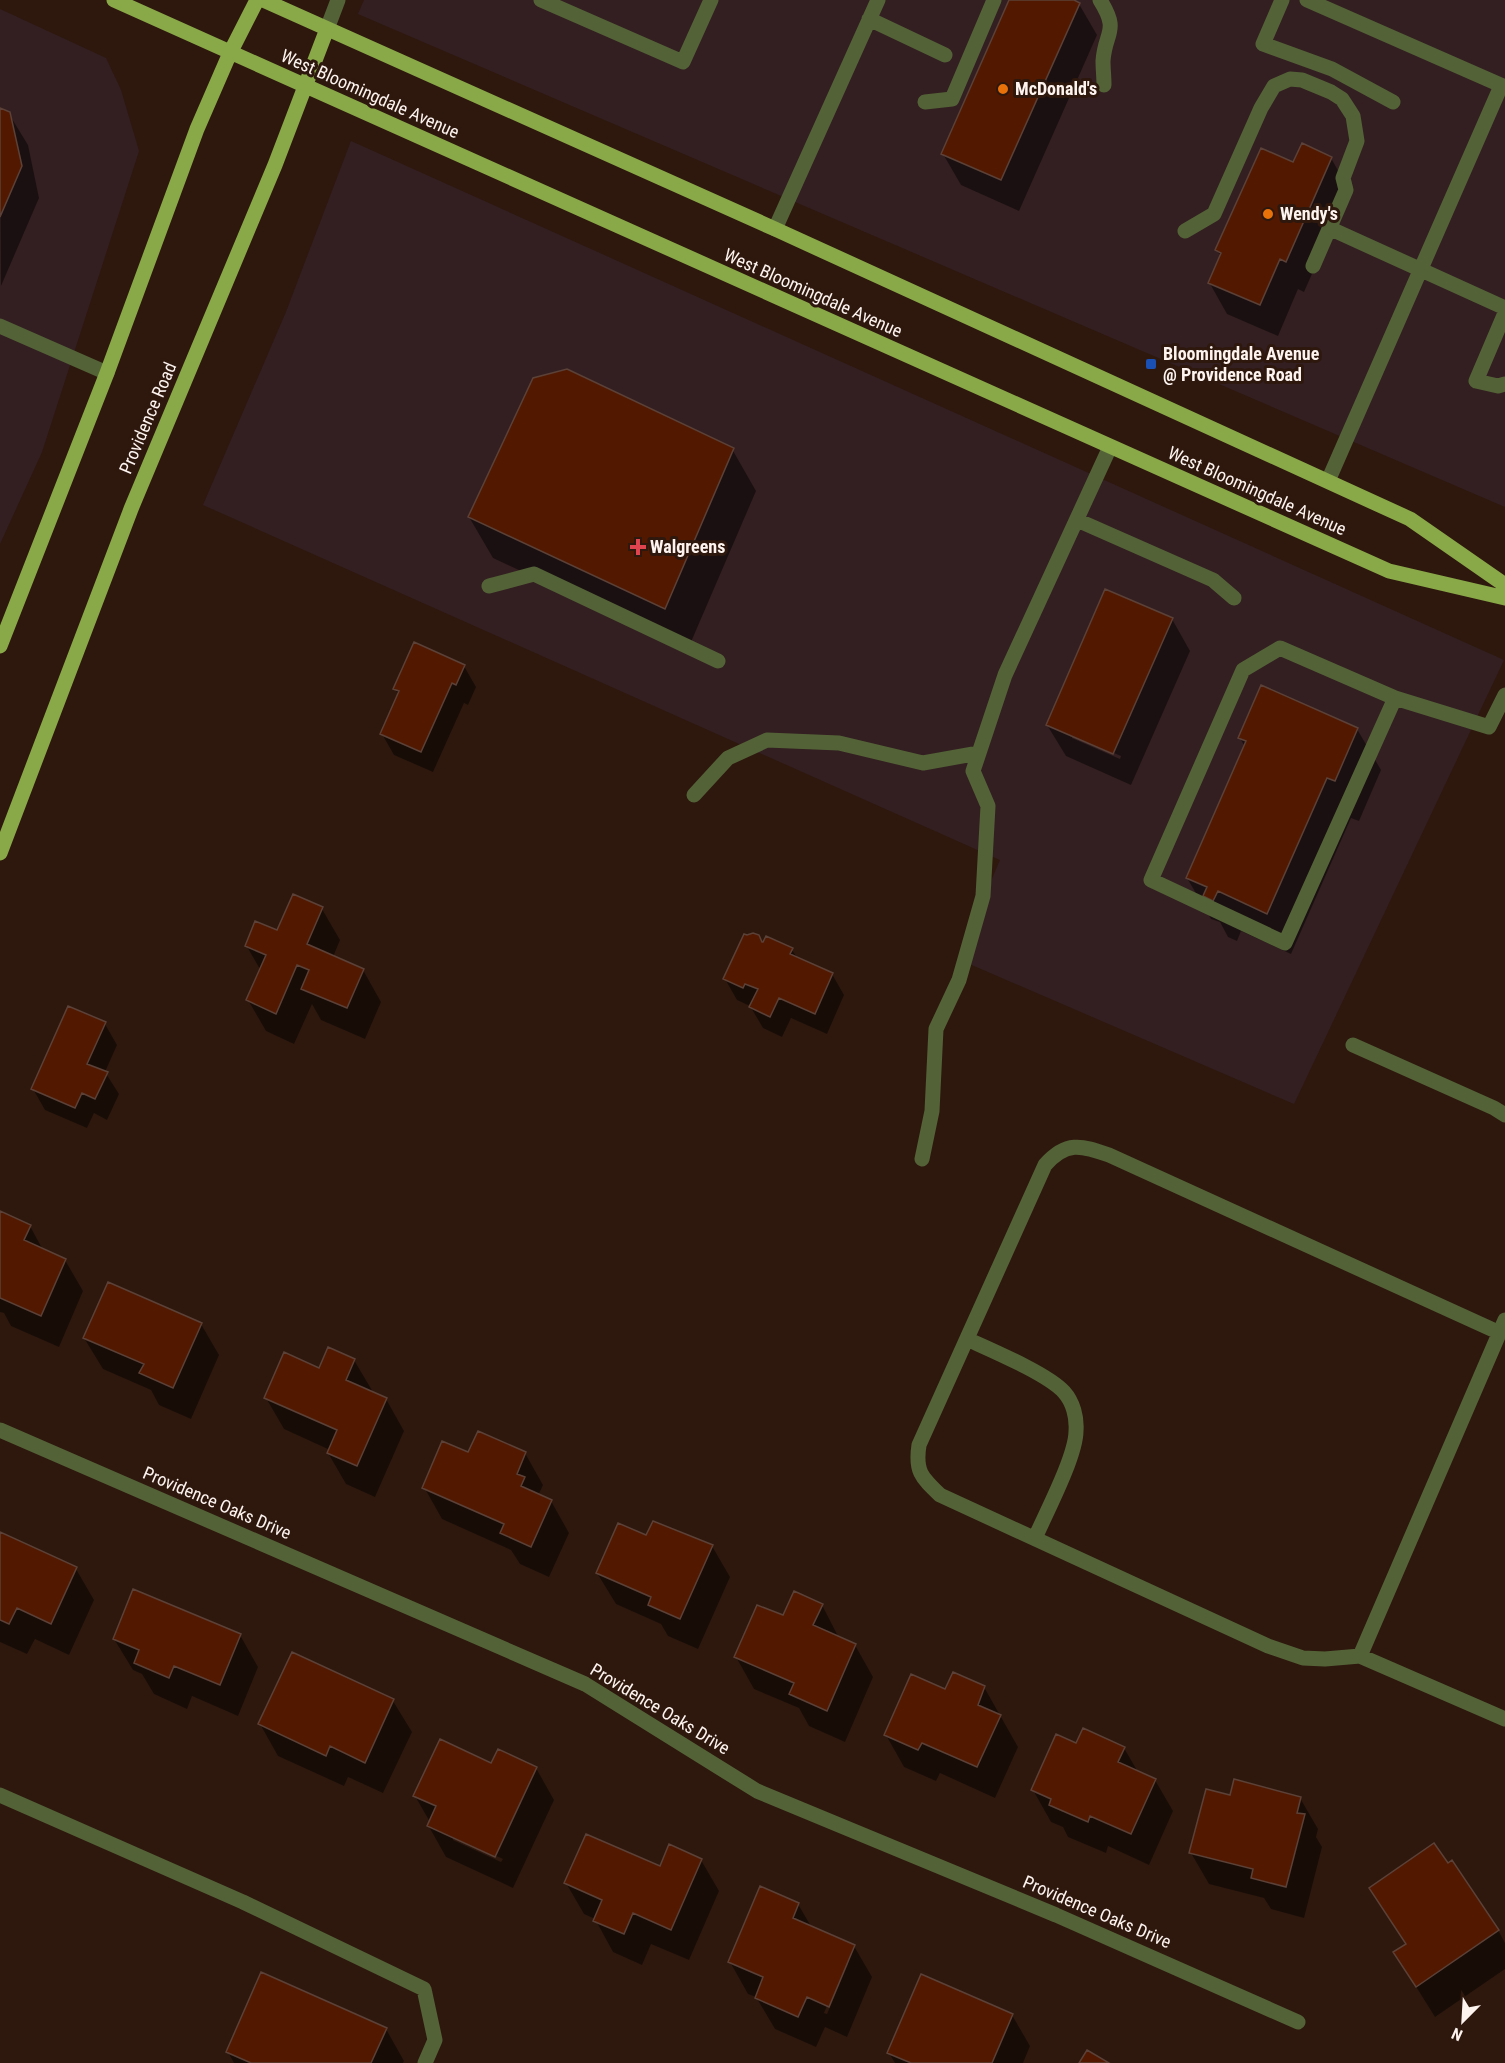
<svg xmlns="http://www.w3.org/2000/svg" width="1505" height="2063" font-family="'Roboto Condensed',sans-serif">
	<rect width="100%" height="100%" fill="#2e180e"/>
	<path fill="#331f21" d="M364,0h1141v507l-1147,-493z
		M0,9l106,49 15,32 18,61 -97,301 -42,92z
		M351,141l1153,519 -210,444 -336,-145 42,-99 -797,-355 83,-193z"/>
	<path fill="#0007" fill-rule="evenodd" d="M1011,0h59l9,4 18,31 -78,176 -58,-26 -18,-31z
		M0,110l9,4 19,31 11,53 -38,88z
		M1331,158l18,32 -45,102 -6,-3 -20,47 -51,-22 -18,-32 12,-25 -5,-8 78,-85z
		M732,449l24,42 -68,158 -195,-91 -24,-41z
		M1172,619l18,32 -59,134 -65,-29 -19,-31zM1072,735l49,21 -1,3 -48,-21z
		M464,666l12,21 -8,18 -4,-2 -31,69 -39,-17 -12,-21 17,-38 -4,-7z
		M1357,729l24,41 -22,51 -8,-3 -60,136 -50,-23 -4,10 -9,-4 -8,-15 -9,-3 -24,-41 58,-131 -5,-9z
		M322,909l18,31 -7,17 30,13 18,32 -16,37 -44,-19 -9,-16 -18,40 -28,-13 -18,-31 13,-29 -15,-26 31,-13z
		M763,945l29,5 6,9 34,15 12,21 -17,39 -36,-16 -9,19 -19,-9 -13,-22 -13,-6 -12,-21z
		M105,1024l12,21 -12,27 14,22 -12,26 -13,-7 -7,15 -42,-18 -12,-21z
		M0,1213l30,13 13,24 22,10 18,31 -24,56 -48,-21 -7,-13 -4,-1z
		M201,1324l18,31 -28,64 -32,-14 -8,-15 -48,-21 -19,-31z
		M329,1349l25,11 19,32 13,7 18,32 -29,66 -29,-13 -18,-31 2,-3 -46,-21 -18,-31 54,-28z
		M525,1453l18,32 -5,11 13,5 18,32 -20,44 -29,-13 -9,-14 -69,-31 -18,-32z
		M0,1534l76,35 18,31 -25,55 -34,-16 -8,15 -27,-12z
		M647,1537l65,9 18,31 -32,72 -30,-13 -7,-12 -45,-20 -19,-31z
		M822,1605l17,33 16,7 18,32 -28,65 -36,-16 -10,-18 -45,-19 -18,-32 48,-40z
		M240,1635l18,32 -20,49 -46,-20 -5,13 -33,-15 -12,-20 -9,-4 -19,-31z
		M292,1654l101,47 19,31 -29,61 -35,-16 -4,9 -66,-30 -18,-32z
		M984,1687l34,60 -23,51 -55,-25 -4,8 -32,-14 -18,-32z
		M1076,1745l48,3 14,24 17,8 18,31 -24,54 -41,-19 -2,7 -38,-16 -5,-10 -12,-5 -18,-32z
		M492,1765l44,3 18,32 -41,88 -67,-31 -18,-32 2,-3 -15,-26zM453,1836l50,23 -2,3 -48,-22z
		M1231,1797l69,1 18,31 -2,8 6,10 -18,71 -33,-9 -7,-11 -55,-14 -18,-31z
		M701,1860l18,31 -30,69 -38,-16 -9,21 -29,-13 -18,-33 -11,-5 -18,-31z
		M1371,1888l127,42 7,13v26l-70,48 -40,-64 11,-8z
		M798,1904l14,24 42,18 18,31 -25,60 -22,-10 -9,20 -41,-18 -19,-32 -8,-3 -18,-32zM845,1964h3l-21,50 -3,-1z
		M1012,2015l18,31 -7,17h-128l-6,-10z
		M386,2029l18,32 -1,2h-169l-6,-11z"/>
	<path fill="#521900" stroke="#5b4137" stroke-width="1.5" d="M1009,0h65l6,3 -79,177 -60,-26z
		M0,108l10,4 12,54 -22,51z
		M1302,143l30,14 -46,105 -6,-3 -20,46 -52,-22 13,-30 -6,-3 46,-102 32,14z
		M567,369l167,79 -69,161 -197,-92 65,-139z
		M1105,589l68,29 -60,136 -67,-29z
		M414,642l51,23 -9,20 -4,-2 -31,69 -41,-18 19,-43 -6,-2z
		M1261,685l97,43 -23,53 -8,-3 -60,136 -49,-23 -5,10 -10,-5 4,-9 -21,-9 60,-137 -8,-3z
		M293,894l30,13 -16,37 57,25 -17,39 -46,-19 8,-19 -12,-5 -21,49 -30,-14 20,-45 -21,-9 10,-25 22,9z
		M753,933l6,2 3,7h1l3,-6 27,12 -3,6 43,19 -18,41 -36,-16 -9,19 -21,-10 9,-18 -13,-5 -2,4 -20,-9 21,-45 3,1z
		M68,1006l38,16 -19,42 21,8 -13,27 -13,-6 -7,15 -44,-19z
		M0,1211l31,14 -7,15 42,19 -25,57 -41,-18z
		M108,1282l94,41 -29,65 -34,-15 5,-9 -61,-26z
		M328,1347l27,12 -9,21 41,18 -30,68 -30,-13 10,-23 -73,-32 20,-46 35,16z
		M478,1431l48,21 -9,22 8,3 -4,9 31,14 -21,47 -31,-14 4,-9 -82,-36 20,-47 26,11z
		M653,1521l60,24 -33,74 -32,-14 3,-8 -55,-24 22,-50 28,12z
		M0,1532l77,35 -26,57 -34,-16 -8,16 -9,-4z
		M133,1589l108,45 -21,51 -46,-19 -5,12 -35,-15 5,-13 -26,-11z
		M794,1591l29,13 -10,21 43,19 -29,67 -38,-17 5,-11 -60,-26 23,-52 26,10z
		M292,1652l102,47 -29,64 -35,-17 -4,10 -68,-32z
		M953,1672l32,14 -7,19 23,10 -24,52 -55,-24 -4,7 -34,-15 27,-61 34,15z
		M1083,1728l42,19 -7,15 38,17 -25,55 -41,-18 -2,6 -39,-17 2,-6 -20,-9 25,-56 20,9z
		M440,1739l51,24 7,-14 39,18 -42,90 -68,-31 9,-20 -23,-10z
		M1234,1779l67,18 -4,16 8,1 -19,73 -35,-9 2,-9 -64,-16 17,-64 24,6z
		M586,1834l74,32 9,-22 33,15 -31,71 -38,-17 -9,21 -31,-13 9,-21 -38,-17z
		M1434,1843l14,20 4,-3 47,70 -83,57 -23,-35 13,-8 -37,-56z
		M760,1886l39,17 -6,15 62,27 -26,62 -22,-10 -9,20 -43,-19 8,-21 -35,-15z
		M261,1972l126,56 -16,35h-120l-25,-11z
		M921,1974l92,40 -21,49h-81l-24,-10z
		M1087,2050l22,13h-30z"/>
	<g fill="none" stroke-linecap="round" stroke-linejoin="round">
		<path stroke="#536337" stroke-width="15" d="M541,0l142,62 28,-62
			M1100,0c20,32 5,31 3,61 0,8 1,16 1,24
			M1282,0l-19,44 69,25 61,33
			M1307,0l198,87
			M869,19l76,36
			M327,29l11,-29
			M925,102l27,-3 42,-99
			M1329,228l176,80
			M775,229l103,-229
			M1185,231l29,-17 47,-106 13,-22 16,-7 12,1 29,12 11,7 11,17 4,25 -14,37 3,12 -33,76
			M1505,313l-29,68 22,5 7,-2
			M0,326l107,47
			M1328,481l173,-395
			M1077,520l136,60 21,18
			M489,586l45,-12 184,87
			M1395,698l-110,245 -134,-63 92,-210 37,-22 115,50 94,29 16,-32
			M694,795l34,-37 39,-18 72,3 84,20 56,-10
			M1353,1045l141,63 11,7
			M922,1159l10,-48 4,-82 23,-49 24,-84 5,-90 -15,-35 32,-96 105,-228
			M1505,1320l-145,336 145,63
			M967,1339c24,11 81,35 97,53 9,10 13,25 12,39 0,25 -30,82 -41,107
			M0,1430l585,254 172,107 299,124 242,107
			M1360,1656l-35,3 -22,-1 -35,-12 -328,-151c-19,-18 -25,-24 -21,-50l126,-280c21,-24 36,-20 64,-10l391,178
			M0,1795l243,107 181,87 11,51 -10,23"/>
		<path stroke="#89a948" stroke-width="15" d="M114,0l1275,571 116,27
			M263,0l512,229 635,290 95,66
			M0,646l107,-273 90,-244 33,-76 27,-53
			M0,853l131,-344 144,-344 52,-136"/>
	</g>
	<g fill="#e8710a" stroke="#2e180e" stroke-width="2">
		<circle cx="1003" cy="89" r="6"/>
		<circle cx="1268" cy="214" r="6"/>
	</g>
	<rect fill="#1a4fb4" stroke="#2e180e" stroke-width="2" x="1145" y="358" width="12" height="12" rx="3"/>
	<path fill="#e0444e" stroke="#2e180e" stroke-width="2" d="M635 538h6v6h6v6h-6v6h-6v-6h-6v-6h6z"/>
	<g text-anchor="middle" stroke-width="6" stroke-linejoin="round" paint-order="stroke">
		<g font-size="18" font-weight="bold" fill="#fdf3ef" stroke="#2e180e" text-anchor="start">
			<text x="1015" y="95">McDonald's</text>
			<text x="1280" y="220">Wendy's</text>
			<text x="1163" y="360">Bloomingdale Avenue<tspan x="1163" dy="21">@ Providence Road</tspan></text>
			<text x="650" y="553">Walgreens</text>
		</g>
		<g font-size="18" fill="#fdf3ef" stroke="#2e180e">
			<text transform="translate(370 94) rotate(24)" y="6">West Bloomingdale Avenue</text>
			<text transform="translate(813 293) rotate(24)" y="6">West Bloomingdale Avenue</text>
			<text transform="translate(148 418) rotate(-67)" y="6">Providence Road</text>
			<text transform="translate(1257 491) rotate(24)" y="6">West Bloomingdale Avenue</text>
			<text transform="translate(217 1503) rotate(23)" y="6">Providence Oaks Drive</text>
			<text transform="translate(660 1709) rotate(31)" y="6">Providence Oaks Drive</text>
			<text transform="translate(1097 1912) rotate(23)" y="6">Providence Oaks Drive</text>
		</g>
	</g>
	<g transform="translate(1463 2021) rotate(204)" stroke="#2e180e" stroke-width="4.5" paint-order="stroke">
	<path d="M0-4.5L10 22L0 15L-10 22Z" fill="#fdf3ef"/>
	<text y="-9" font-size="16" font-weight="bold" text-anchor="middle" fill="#fdf3ef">N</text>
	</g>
</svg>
